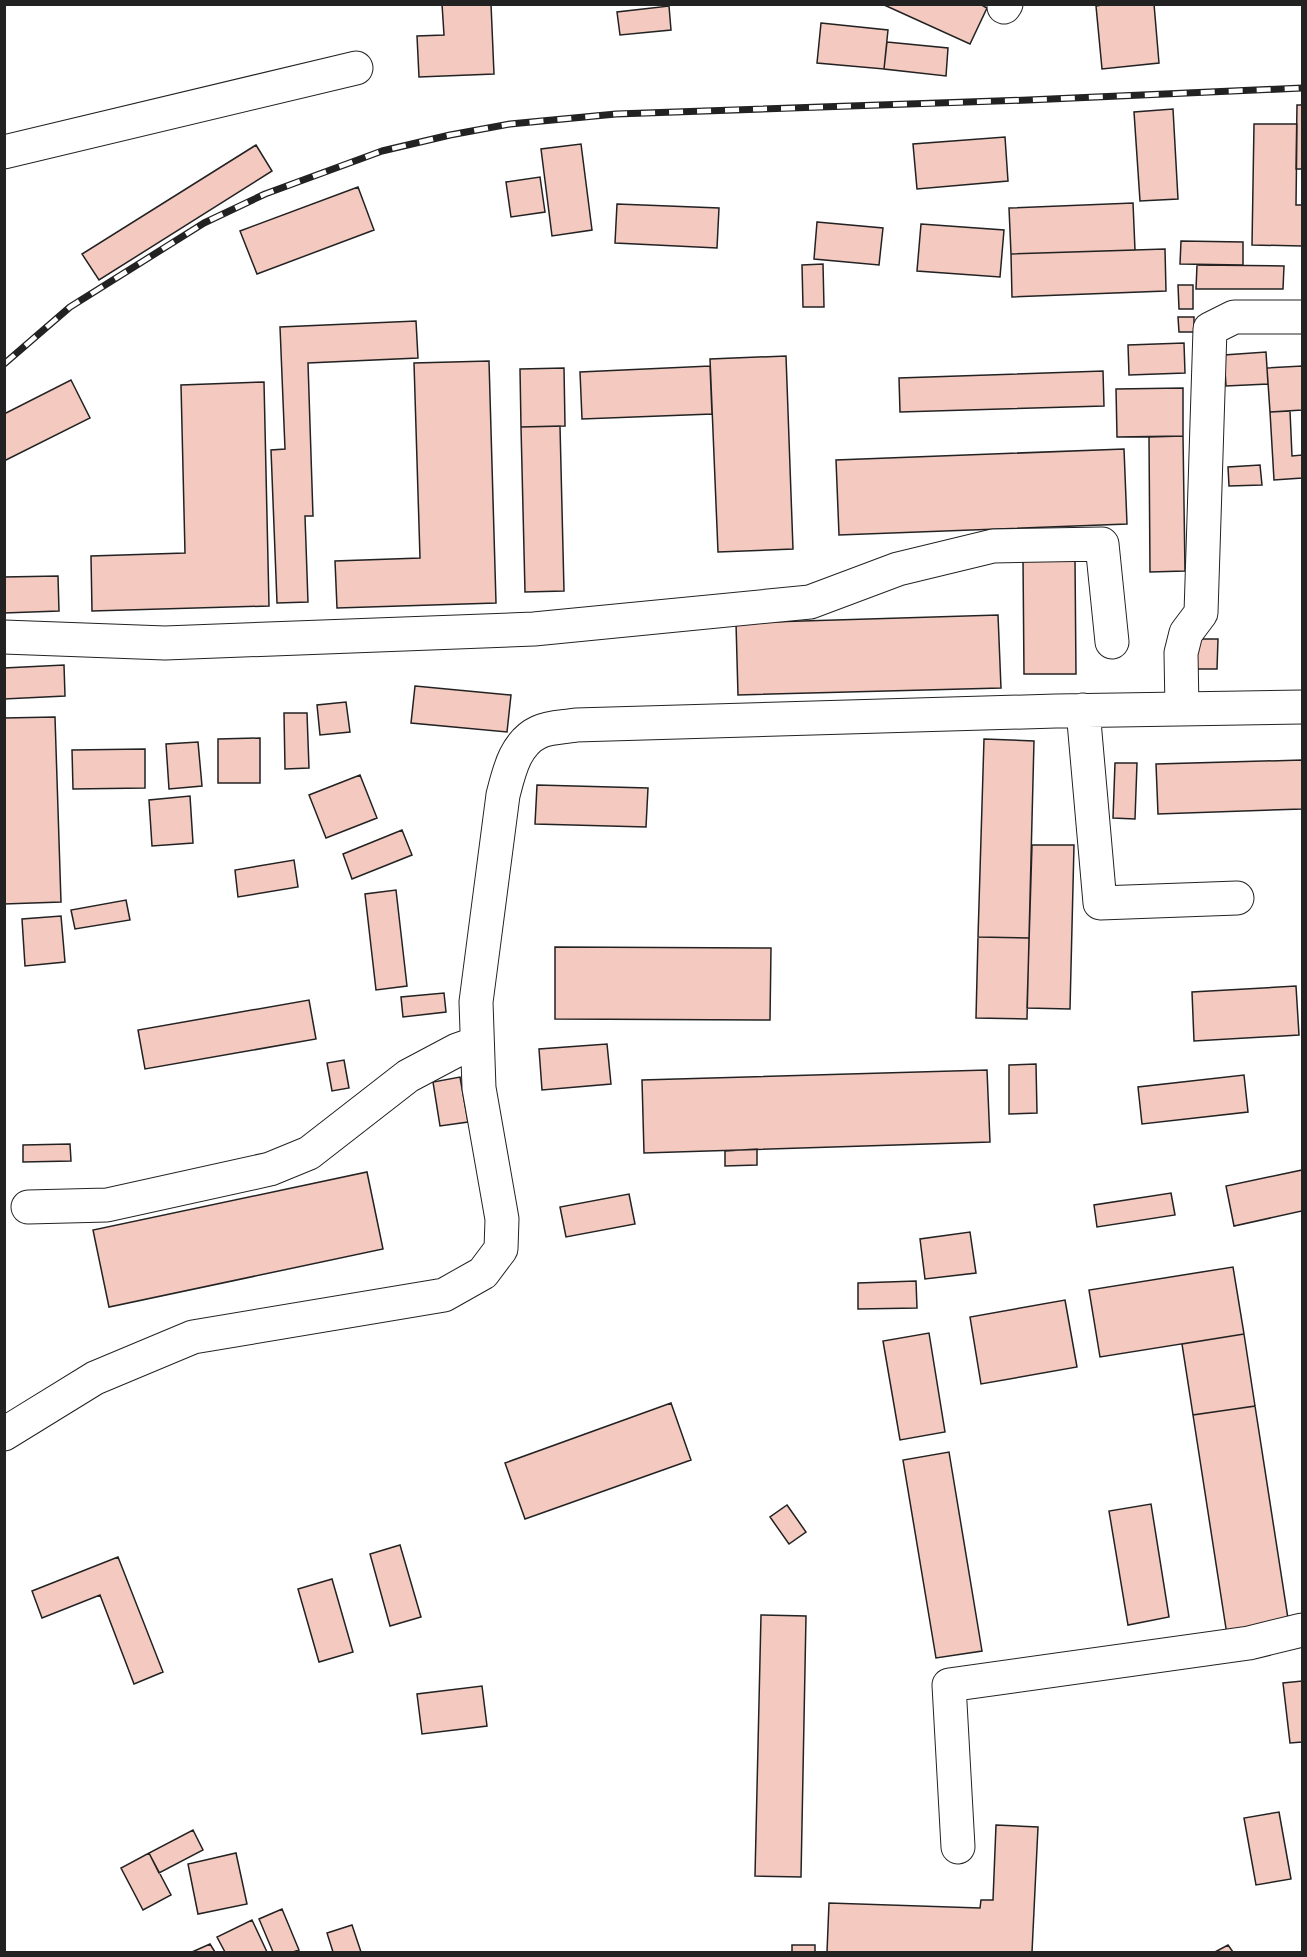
<svg xmlns="http://www.w3.org/2000/svg" width="1307" height="1957" font-family="Arial,sans-serif">
	<rect width="100%" height="100%" fill="#fff"/>
	<path fill="#f3c9c0" stroke="#222" stroke-width="1.5" d="M442,4h49l3,70 -75,3 -2,-41 27,-1z
		M882,4h98l7,4 -17,36z
		M1108,4h46l5,59 -57,6 -6,-63z
		M669,6l2,24 -51,5 -3,-23z
		M821,23l67,7 -4,39 -67,-6z
		M887,42l61,6 -2,28 -62,-7z
		M1297,105h5v64h-6z
		M1173,109l5,90 -38,2 -6,-89z
		M1254,124h43l-1,81h6v41l-50,-1z
		M1005,137l3,44 -91,8 -4,-45z
		M581,144l11,86 -40,6 -11,-87z
		M256,145l16,26 -173,109 -17,-26z
		M540,177l5,35 -34,5 -5,-35z
		M358,187l16,43 -117,44 -17,-43z
		M1133,203l2,47 -124,4 -2,-46z
		M617,204l102,4 -2,40 -102,-5z
		M817,222l66,6 -4,37 -65,-6z
		M921,224l83,6 -4,47 -83,-6z
		M1181,241l62,1v23l-63,-1z
		M1165,249l1,42 -154,6 -1,-43z
		M823,264l1,43h-21l-1,-42z
		M1197,265l87,1 -1,23h-87z
		M1178,285h15v24h-14z
		M1178,317h16v15h-15z
		M416,321l2,37 -110,5 5,153h-8l3,86 -31,1 -6,-153 14,-1 -5,-122z
		M1184,343l1,30 -56,2 -1,-30z
		M1266,352l2,32 -42,2 -2,-31z
		M786,356l7,193 -75,3 -8,-193z
		M489,361l7,242 -159,5 -2,-47 85,-3 -6,-195z
		M710,366l2,48 -130,5 -2,-47z
		M1302,366v44l-32,2 -3,-44z
		M564,368l1,58 -44,1 -1,-58z
		M1103,371l1,35 -204,6 -1,-34z
		M71,380l19,38 -86,43v-47z
		M264,382l5,224 -177,5 -1,-55 94,-3 -4,-168z
		M1183,388v48l-66,1 -1,-48z
		M1290,411l2,45 10,-1v23l-28,2 -4,-68z
		M560,426l4,165 -39,1 -4,-165z
		M1183,436l2,135 -35,1 -1,-135z
		M1124,449l3,75 -288,11 -3,-75z
		M1260,465l2,20 -33,1 -1,-19z
		M1075,559l1,115h-52l-1,-114z
		M58,576l1,35 -55,2v-36z
		M998,615l3,73 -263,7 -2,-72z
		M1192,639h26l-1,30h-25z
		M64,665l1,31 -61,3v-31z
		M415,686l96,9 -4,37 -96,-9z
		M346,702l4,30 -30,3 -3,-30z
		M284,713h23l2,55 -24,1z
		M55,717l6,185 -57,2v-186z
		M260,738v45h-42v-44z
		M984,739l50,2 -5,197 -51,-1z
		M198,742l4,44 -33,3 -3,-45z
		M145,749v39l-72,1 -1,-39z
		M1302,760v49l-144,5 -2,-50z
		M1115,763h22l-2,56 -22,-1z
		M360,775l17,43 -51,20 -17,-43z
		M537,785l111,3 -2,39 -111,-3z
		M190,796l3,47 -41,3 -3,-46z
		M402,830l10,25 -60,24 -9,-25z
		M1032,845h42l-4,164 -43,-1z
		M294,860l4,27 -60,10 -3,-27z
		M396,890l11,96 -31,4 -11,-96z
		M126,900l4,20 -55,9 -4,-19z
		M61,916l4,46 -40,4 -3,-47z
		M978,937l51,1 -2,81 -51,-1z
		M555,947l216,1 -1,72 -215,-1z
		M1296,986l3,49 -105,6 -2,-49z
		M444,993l2,19 -43,5 -2,-20z
		M309,1000l7,39 -171,30 -7,-39z
		M607,1044l4,40 -69,6 -3,-41z
		M344,1060l5,28 -17,3 -5,-28z
		M1036,1064l1,49 -28,1v-49z
		M987,1070l3,72 -346,11 -2,-73z
		M1244,1075l4,37 -106,12 -4,-37z
		M460,1077l8,45 -28,4 -7,-44z
		M70,1144l1,17 -48,1v-17z
		M757,1149v16l-32,1v-15z
		M1302,1170v41l-68,15 -8,-40z
		M367,1172l16,77 -274,58 -16,-77z
		M1171,1193l4,22 -78,12 -3,-22z
		M629,1194l6,30 -69,13 -6,-30z
		M970,1232l6,41 -51,6 -5,-40z
		M1233,1267l11,67 -144,23 -11,-67z
		M916,1281l1,27 -59,1v-26z
		M1065,1300l12,67 -96,17 -11,-67z
		M929,1333l16,99 -45,8 -17,-99z
		M1244,1334l11,72 -62,9 -11,-71z
		M671,1403l20,57 -166,59 -20,-56z
		M1255,1406l34,219 -62,10 -34,-220z
		M949,1452l33,199 -46,7 -33,-198z
		M1151,1504l18,113 -41,8 -19,-114z
		M787,1505l19,27 -17,12 -19,-27z
		M400,1545l21,72 -31,9 -20,-72z
		M118,1557l45,115 -29,12 -34,-89 -58,23 -10,-27z
		M332,1579l21,73 -34,10 -21,-73z
		M761,1615l45,1 -5,261 -46,-1z
		M1302,1681v61l-12,1 -7,-60z
		M482,1686l5,40 -65,8 -5,-40z
		M1279,1812l12,67 -35,6 -12,-67z
		M996,1825l42,2 -6,125h-205l2,-49 151,5 1,-8h12z
		M193,1830l10,20 -44,23 -10,-20z
		M149,1853l22,42 -28,15 -22,-42z
		M236,1853l11,51 -49,10 -10,-50z
		M282,1909l17,41 -6,2h-20l-14,-33z
		M252,1920l15,32h-42l-8,-15z
		M352,1925l9,27h-28l-6,-19z
		M210,1944l5,8h-23z
		M792,1945h23v7h-23z
		M1228,1945l5,7h-18z"/>
	<g fill="none" stroke-linecap="round" stroke-linejoin="round">
		<defs>
			<path id="minor" d="M1004,7l2,-3
				M4,152l352,-84
				M4,637l161,6 369,-14 276,-27 88,-33 95,-23 109,-2 10,98
				M1182,709l-1,-56 5,-20 15,-20 9,-284 24,-12h67
				M1083,710l17,193 137,-5
				M28,1207l79,-2 163,-36 39,-16 99,-77 49,-26 20,-7
				M4,1434l91,-56 98,-41 251,-42 39,-22 18,-24 1,-30 -23,-131 -3,-86 27,-207c6,-23 12,-52 36,-63 10,-5 26,-5 37,-7l480,-14 246,-4
				M958,1847l-9,-162 300,-42 53,-13"/>
		</defs>
		<use href="#minor" stroke="#222" stroke-width="35"/>
		<use href="#minor" stroke="#fff" stroke-width="33"/>
		<defs>
			<path id="rail" d="M4,364l66,-57 134,-84 61,-29 117,-43 68,-16 60,-11 106,-10 412,-14 274,-12"/>
		</defs>
		<use href="#rail" stroke="#222" stroke-width="7"/>
		<use href="#rail" stroke="#fff" stroke-width="4.5" stroke-dasharray="14" stroke-linecap="butt"/>
	</g>
	<rect width="1307" height="1957" fill="none" stroke="#222222" stroke-width="12"/>
</svg>
